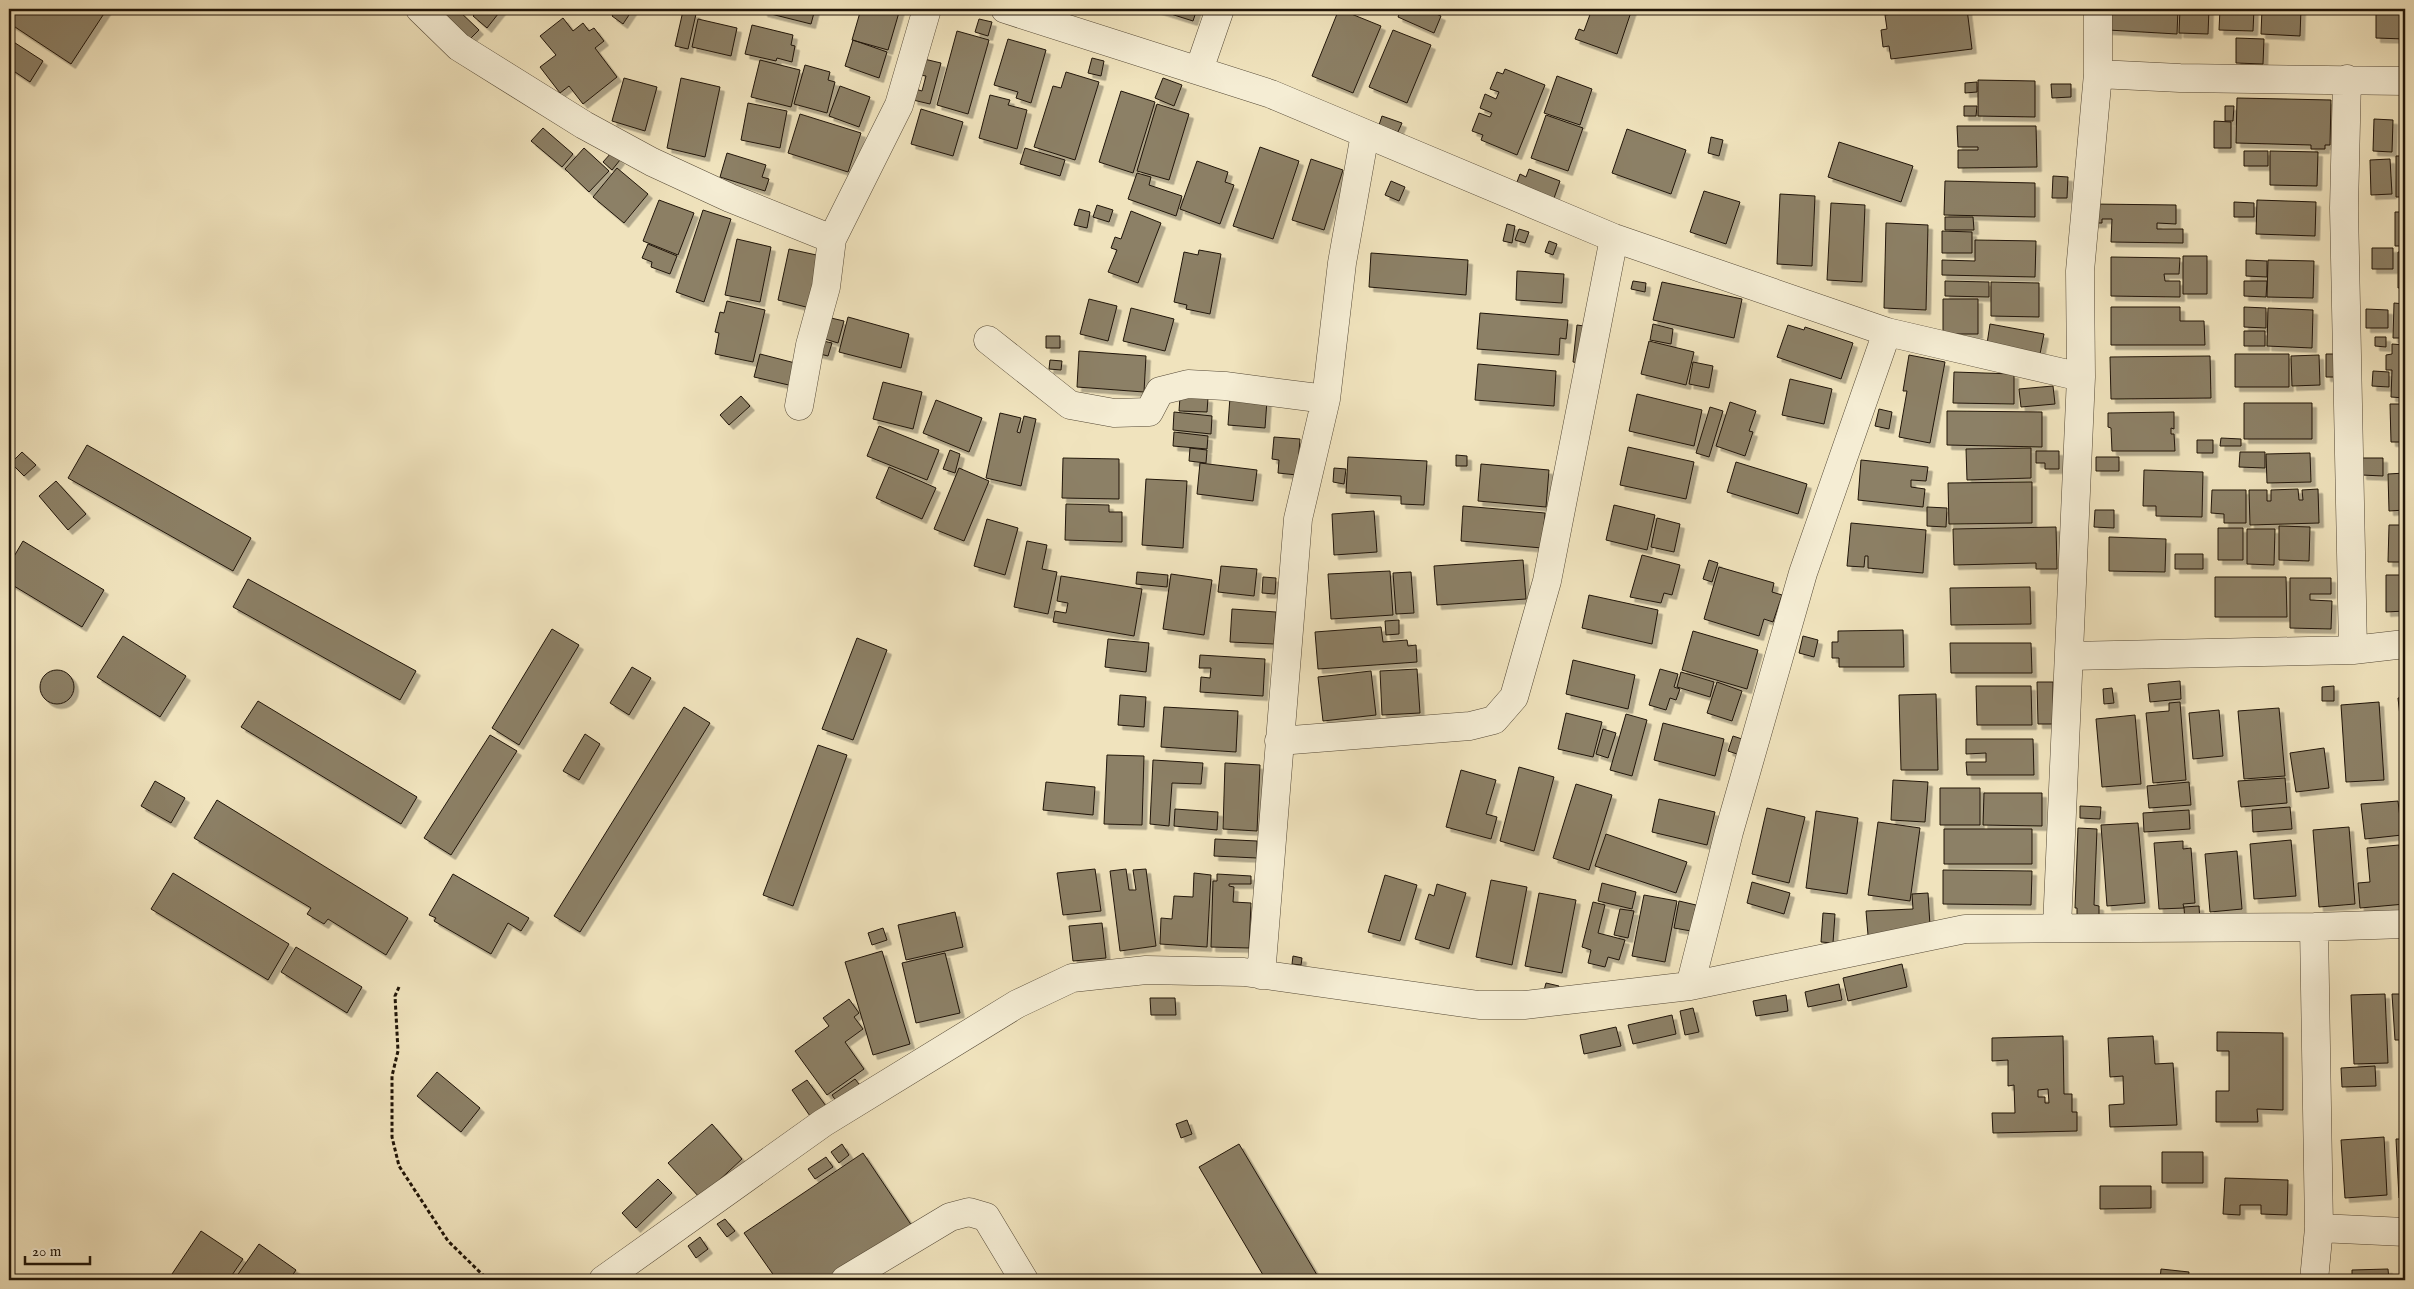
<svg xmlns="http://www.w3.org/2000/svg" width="2414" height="1289" font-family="'IM FELL English',serif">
	<defs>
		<filter id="shadow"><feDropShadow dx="4.5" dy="4.5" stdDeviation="0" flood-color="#0004"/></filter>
	</defs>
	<rect width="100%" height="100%" fill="#f0e3bd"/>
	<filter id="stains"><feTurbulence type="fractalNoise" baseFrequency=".004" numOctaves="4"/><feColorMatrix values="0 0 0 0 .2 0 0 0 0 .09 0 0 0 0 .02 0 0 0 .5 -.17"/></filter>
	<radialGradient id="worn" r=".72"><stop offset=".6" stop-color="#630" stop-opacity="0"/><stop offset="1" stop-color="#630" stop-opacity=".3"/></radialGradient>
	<path fill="#8c8066" stroke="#201508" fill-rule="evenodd" filter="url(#shadow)" d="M9,9h98l-36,55 -62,-41z
		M443,9h14l22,21 -12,12 -28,-29z
		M479,9h23l-15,19 -14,-12z
		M617,9h16l-10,15 -11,-8z
		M763,9h52l-4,15 -48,-12z
		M861,9h39l-12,41 -36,-10z
		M1155,9h42l-4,12z
		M1339,9l42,17 -28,67 -41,-17z
		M1401,9h23l17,7 -7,17 -36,-16z
		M1592,9h40l-15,45 -42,-15 4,-10 5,2z
		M1930,9h37l5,40 -81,10 -2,-13 -6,1 -2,-17 6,-1 -2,-14z
		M2108,9h70l-1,25 -69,-4z
		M2180,9h29l-1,25 -29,-1z
		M2220,9h34l-1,22 -34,-1z
		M2262,9h39l-1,27 -39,-2z
		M2376,9h29v30l-29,-1z
		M683,11l13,3 -8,35 -13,-3z
		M563,18l10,13 10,-8 6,8 5,-3 10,13 -9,7 22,29 -34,27 -14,-18 -9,7 -20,-26 16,-12 -16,-19z
		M698,19l39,9 -6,28 -39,-9z
		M979,19l13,3 -4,14 -13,-4z
		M752,25l41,10 -2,10 4,1 -3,16 -15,-4 -1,3 -31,-7z
		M1393,30l38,15 -24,58 -38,-16z
		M957,31l32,9 -21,74 -31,-9z
		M2236,38l28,1 -1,25 -27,-1z
		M9,39l34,22 -13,21 -21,-14z
		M1008,39l38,11 -15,53 -15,-5 2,-6 -24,-7z
		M853,40l34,12 -8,26 -34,-12z
		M1092,58l12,3 -3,15 -13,-3z
		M924,59l17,4 -11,41 -17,-4 2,-11 7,2 4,-15 -6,-1z
		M760,60l40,10 -9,37 -40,-10z
		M805,65l25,7 -2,8 7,2 -8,31 -33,-9z
		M1505,69l40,16 -28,70 -36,-15 2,-5 -11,-4 7,-18 11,4 2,-4 -12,-5 5,-14 11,5 3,-7 -9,-3 7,-17 6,2z
		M1066,72l33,10 -24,78 -41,-13 19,-61 8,2z
		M1557,76l35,13 -12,36 -36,-12z
		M624,78l33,9 -12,44 -33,-10z
		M681,78l39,9 -15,70 -38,-9z
		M1163,78l19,7 -8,21 -19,-8z
		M1978,80l57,1v36l-57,-1z
		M1977,82v10l-12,1v-10z
		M2051,84h20v13l-19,1z
		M840,86l30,11 -11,30 -30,-11z
		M1121,91l34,11 -22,71 -34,-11z
		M990,95l20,5 -2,5 19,5 -10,39 -38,-11z
		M2237,98l94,2 -1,45h-5v4h-14v-4l-75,-2z
		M748,103l39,8 -7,37 -39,-8z
		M1157,104l32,10 -20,66 -32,-9z
		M1964,106h13l-1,10h-12z
		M2225,106h9l-1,15h-8z
		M921,109l42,13 -10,34 -42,-12z
		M800,114l61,19 -13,39 -60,-19z
		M1546,115l37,13 -15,43 -37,-13z
		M1382,116l20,7 -4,9 -19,-7z
		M2374,119l19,1 -1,32 -19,-1z
		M2214,121l17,1v26h-17z
		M1957,126h79l1,41 -79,1v-18h20v-3h-20z
		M543,128l30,26 -11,13 -31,-26z
		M1627,129l59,21 -15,44 -59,-21z
		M1711,137l12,3 -4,16 -11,-3z
		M1839,142l74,24 -12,36 -73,-25z
		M1260,147l39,14 -26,78 -40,-13z
		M584,148l25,23 -20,21 -24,-23z
		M1025,148l40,12 -5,16 -40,-12z
		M2244,151h24v15h-24z
		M2270,151l48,1 -1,34 -47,-1z
		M611,153l9,7 -8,10 -9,-8z
		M727,153l39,12 -4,12 7,2 -4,12 -45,-14z
		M2396,156h9v41h-9z
		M1311,159l32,11 -19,60 -32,-10z
		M2390,159l2,35 -21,1 -1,-35z
		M1197,161l31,11 -3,10 9,3 -14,39 -40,-15z
		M617,168l31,26 -24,29 -31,-26z
		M1529,169l31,12 -8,23 -38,-14 6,-16 6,3z
		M1137,173l14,4 -2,8 33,11 -6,20 -48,-17z
		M2053,176l15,1 -1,21h-15z
		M1391,181l14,6 -6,14 -14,-6z
		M1945,181l90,2v34l-91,-2z
		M1704,191l36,11 -14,42 -36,-12z
		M1780,194l35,2 -3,70 -35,-2z
		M659,200l35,13 -16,42 -35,-14z
		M2257,200l59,2 -1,34 -59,-2z
		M2234,202l20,1v14h-20z
		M1831,203l34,2 -3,77 -35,-2z
		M2092,204l84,1v19l-19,-1v6h26v14l-72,-1 1,-23h-10v4h-10z
		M1097,205l16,5 -4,12 -16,-5z
		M1079,209l11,3 -3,16 -13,-3z
		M703,210l28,9 -27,83 -28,-10z
		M1131,211l30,12 -23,60 -30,-11 9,-22 -6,-2 4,-11 6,2z
		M2395,212h10v34h-10z
		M1945,217h28l1,13h-29z
		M1886,223l42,2 -2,85 -42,-2z
		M1507,224l8,2 -3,17 -9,-2z
		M1519,229l10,3 -4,11 -10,-3z
		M1942,231l30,1v21h-30z
		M737,239l34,8 -11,55 -35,-7z
		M1975,240l61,1 -1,36 -93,-2v-15l33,1z
		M1549,241l8,3 -4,11 -8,-3z
		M648,244l29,12 -7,18 -19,-7 1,-5 -10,-4z
		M2372,248h21v21h-21z
		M789,249l32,7 -11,52 -32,-8z
		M1199,250l22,4 -11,60 -24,-5 1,-4 -13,-3 10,-50 14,3z
		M2398,252h7v35l-7,1z
		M1371,253l97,7 -2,35 -97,-8z
		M2183,256h24v38h-24z
		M2111,257l69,1 -1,16h-15l1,7h15v16l-69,-1z
		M2246,260l21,1v16l-21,-1z
		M2268,260l46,1 -1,37 -46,-1z
		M1517,271l47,3 -2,29 -46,-3z
		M1633,281l13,2 -1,9 -14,-3z
		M1945,281l44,1v15l-44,-1z
		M2244,281h23l-1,16 -22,-1z
		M1662,282l80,17 -8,39 -81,-18z
		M1991,282l48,1v34l-48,-1z
		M1089,299l28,7 -9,35 -28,-7z
		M1943,299h35v35h-35z
		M727,301l38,9 -12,52 -38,-8 4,-21 -4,-1 5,-20 4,1z
		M2394,303l11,1v34h-12z
		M2111,307h69v14h24l1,24h-94z
		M2244,307l22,1v20l-22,-1z
		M1131,308l43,11 -9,32 -42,-10z
		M2268,308l45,2 -1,38 -45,-2z
		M2366,309l22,1v18h-22z
		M1480,313l88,7 -2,19 -6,-1 -1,17 -82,-6z
		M848,317l61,17 -8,34 -62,-16z
		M831,318l13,3 -6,22 -13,-4z
		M1653,324l20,5 -2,15 -21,-4z
		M1990,324l54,10 -4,20 -53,-10z
		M1577,325l14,2 -4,37 -14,-2z
		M1788,325l16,5 1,-3 48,16 -12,36 -64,-22z
		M2244,331h21v15h-21z
		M1046,336h14v12h-14z
		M2375,337h11v10l-11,-1z
		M819,340l13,3 -4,13 -12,-3z
		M1649,341l45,11 -8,33 -45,-11z
		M2392,344l13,1v53l-14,-1 1,-27h-6v-15l6,-1z
		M1079,351l67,5 -2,36 -67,-5z
		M760,354l39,10 -6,22 -39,-9z
		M2235,354h54v33h-54z
		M2326,354h8l1,23h-9z
		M1909,355l36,7 -15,81 -31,-6 8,-46h-4z
		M2319,355l1,30 -28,1 -1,-30z
		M2210,356l1,42 -100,1 -1,-42z
		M1050,360l12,1 -1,9 -12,-1z
		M1693,362l20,4 -4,22 -20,-4z
		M1478,364l78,7 -2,35 -79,-6z
		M2373,371l16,1v15l-17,-1z
		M1954,372l60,2v30l-61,-1z
		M1790,379l42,10 -8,35 -42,-9z
		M883,382l39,10 -9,37 -40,-10z
		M2053,386l2,18 -34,3 -2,-18z
		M1637,394l65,16 -8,36 -65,-15z
		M741,396l9,10 -21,19 -9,-10z
		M1180,397l28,1 -1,14 -28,-1z
		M1230,397l37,3 -2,28 -37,-3z
		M936,400l46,18 -13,34 -46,-19z
		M1730,402l26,9 -7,20 4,1 -8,24 -29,-10z
		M2244,403h68v36h-68z
		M2390,404h15v38h-14z
		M1710,407l13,4 -14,46 -13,-4z
		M1879,409l13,3 -3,17 -14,-3z
		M1947,411l95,1v35l-95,-2z
		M1174,412l38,4 -1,18 -38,-4z
		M2174,412v17l-3,-1v6h3l1,17h-63l-1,-23 -3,-1v-14z
		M1000,413l21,5 -4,14 3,1 4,-17 12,3 -15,67 -35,-8z
		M879,426l60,24 -12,30 -60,-24z
		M1174,432l34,4 -1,13 -34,-3z
		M1274,437l26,2 -3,36 -19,-2 1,-13 -7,-1z
		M2221,438l20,1v7h-21z
		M2197,440h16v13h-16z
		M87,445l164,93 -18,33 -165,-93z
		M1628,447l66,15 -8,37 -66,-14z
		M1190,448l17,2 -1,13 -17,-2z
		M2031,448v30l-64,2 -1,-31z
		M950,450l10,4 -5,19 -12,-4z
		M2036,451h23v18h-14v-6h-9z
		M22,452l14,13 -12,11 -13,-13z
		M2240,452h25v16l-26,-1z
		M2310,453l1,29 -44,1 -1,-29z
		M1456,455l11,1v10h-11z
		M1348,457l79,4 -3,44 -23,-1v-8l-55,-3z
		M2096,457h23v14h-23z
		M1063,458l56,1v40l-57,-1z
		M2362,458h21v18l-21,-1z
		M1861,460l67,7 -2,14 -15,-1v7l14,2 -2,18 -65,-7z
		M1736,462l71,22 -9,30 -71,-22z
		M1200,463l57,7 -4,31 -56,-7z
		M1481,464l68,6 -3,37 -68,-6z
		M889,467l47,21 -14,31 -46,-21z
		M959,468l30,13 -25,60 -30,-12z
		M1334,468l12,1 -2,15 -11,-2z
		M2144,470l59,2 -1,45 -46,-1v-10h-13z
		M2405,473v37l-16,1 -1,-37z
		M1146,479l41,2 -4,67 -41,-3z
		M56,481l30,33 -18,16 -29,-34z
		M2032,482v41l-83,1 -1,-41z
		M2298,489l1,11h4l-1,-10 16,-1 1,34 -69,2 -1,-35h18v11h4v-11z
		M2212,490h34v33h-22v-9l-13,-1z
		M1066,504l43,1v7h13v30l-57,-2z
		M1614,505l41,10 -8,35 -41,-10z
		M1463,506l82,7 -3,35 -81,-7z
		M1927,507l20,1 -1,19 -19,-1z
		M2095,510h19v18l-20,-1z
		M1374,511l3,41 -43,3 -2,-41z
		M1657,518l23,6 -6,28 -23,-5z
		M987,519l31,9 -13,47 -31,-9z
		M1851,523l75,7 -3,43 -55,-5v-12h-3l-1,11 -17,-1z
		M2389,525h16v37h-17z
		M2279,526l31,1 -1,34 -30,-1z
		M2056,527l1,42h-21v-6l-82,2 -1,-36z
		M2218,528h25v32h-25z
		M2247,529h28l-1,36 -27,-1z
		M2109,537l57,2 -1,33 -56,-1z
		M23,541l81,49 -22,37 -73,-44v-18z
		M1027,541l20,4 -5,24 15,3 -9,42 -34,-7z
		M2175,554h28v15h-28z
		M1642,555l38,10 -8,30 -8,-2 -3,10 -31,-6z
		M1523,560l3,39 -89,6 -3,-39z
		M1709,560l9,3 -6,19 -9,-3z
		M1221,566l36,3 -3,27 -36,-4z
		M1719,567l55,16 -2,9 10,3 -9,27 -9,-3 -5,17 -55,-17z
		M1390,571l3,44 -62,4 -3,-45z
		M1137,572l31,3 -1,12 -31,-3z
		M1411,572l3,41 -18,1 -3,-41z
		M1171,574l41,6 -8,55 -41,-6z
		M2386,575h19v36l-19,1z
		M1061,576l81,13 -8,47 -81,-14 2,-11 11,2 2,-10 -11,-2z
		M1263,577l13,1 -1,16 -13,-1z
		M2215,577h71l1,40h-72z
		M2290,578h41v16h-21v6l22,1 -1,28 -41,-1z
		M248,579l168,92 -16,29 -167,-93z
		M2030,587l1,37 -80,1 -1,-37z
		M1589,595l69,15 -6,34 -70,-16z
		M1232,609l44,3 -2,32 -44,-2z
		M1399,620v14l-13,1 -1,-14z
		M1381,627l2,15 24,-2 1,6 8,-1 1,17 -99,7 -3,-37z
		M552,629l27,16 -60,100 -27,-17z
		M1903,630l1,37h-65v-9h-7v-16h6v-11z
		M1693,631l65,19 -11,39 -65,-19z
		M123,636l63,40 -26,41 -63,-40z
		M1803,636l15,4 -4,17 -15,-4z
		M857,638l30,12 -34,90 -31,-11z
		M1108,639l41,4 -3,29 -41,-5z
		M1950,643h81l1,30h-81z
		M1200,655l65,4 -2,37 -63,-4 1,-15 9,1 1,-10h-12z
		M1573,660l62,15 -7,34 -62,-15z
		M632,667l19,11 -22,37 -19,-12z
		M1417,669l3,44 -38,2 -2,-44z
		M1660,669l18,5 -4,13 6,2 -4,11 -6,-2 -4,12 -17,-5z
		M40 687a17 17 0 1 1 34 0a17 17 0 1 1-34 0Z
		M1371,671l5,44 -53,6 -5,-44z
		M1681,672l33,10 -4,15 -33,-10z
		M2180,681l1,18 -31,3 -2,-18z
		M1717,682l25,9 -10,30 -25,-8z
		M2037,682h16v42h-15z
		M1976,686h55l1,39h-55z
		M2334,686v15h-12v-14z
		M2112,688l2,15 -10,1 -1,-15z
		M1936,694l2,76h-37l-2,-75z
		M1120,695l26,2 -2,30 -26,-2z
		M2405,697v55l-1,1 -6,-55z
		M258,701l159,96 -16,27 -160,-97z
		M2180,702l6,78 -33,3 -7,-70 23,-2v-8z
		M2379,702l5,78 -38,2 -5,-77z
		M684,707l26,16 -130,209 -26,-16z
		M1164,707l74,4 -2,41 -75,-5z
		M2279,708l6,68 -41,3 -6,-68z
		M2219,710l4,46 -30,3 -4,-46z
		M1566,713l36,9 -9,35 -35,-8z
		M1626,714l21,6 -15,56 -22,-6z
		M2135,715l6,69 -39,3 -6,-68z
		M1663,723l61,16 -9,37 -61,-16z
		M1603,729l13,4 -8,25 -12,-4z
		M585,734l15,10 -21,36 -16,-9z
		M490,735l27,16 -66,104 -27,-17z
		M1733,736l12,4 -5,15 -12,-4z
		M1966,739h67l1,36h-67l-1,-13h20v-9l-20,1z
		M818,745l29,10 -54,151 -30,-11z
		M2324,748l5,40 -33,4 -6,-39z
		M1107,755l37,1 -2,69 -38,-1z
		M1153,760l50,3 -2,21 -29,-1 -3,43 -19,-2z
		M1225,763l35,2 -3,66 -34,-2z
		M1519,767l35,10 -20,74 -34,-10z
		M1461,770l35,10 -10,34 11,3 -6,22 -45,-12z
		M2285,778l2,25 -46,4 -3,-26z
		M1893,780l35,2 -3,40 -34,-2z
		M155,781l30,17 -14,25 -30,-17z
		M1046,782l49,5 -2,28 -50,-5z
		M2189,782l2,23 -42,3 -2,-22z
		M1576,784l36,11 -23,75 -36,-12z
		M1940,788h40v37h-40z
		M1984,793h58v33l-59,-1z
		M1659,799l56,13 -8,33 -55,-13z
		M217,800l191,118 -22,37 -58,-36 -4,5 -17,-10 4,-6 -117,-70z
		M2398,801l4,34 -37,4 -4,-35z
		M2080,806l21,1 -1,12 -20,-1z
		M2290,807l2,22 -39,3 -1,-22z
		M1767,808l38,9 -16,66 -37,-9z
		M1175,809l43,3 -1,18 -43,-4z
		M2189,810l1,19 -46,3 -1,-19z
		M1816,811l42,7 -11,76 -41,-6z
		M1878,822l42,6 -10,73 -42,-6z
		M2138,823l7,80 -38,3 -6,-81z
		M2349,827l6,77 -36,3 -6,-77z
		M2078,828l19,1 -3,76 5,1v15l-22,-1v-12h-2z
		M1944,829h88v35h-88z
		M1606,834l81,28 -11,31 -81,-27z
		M1215,839l42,2v17l-43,-2z
		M2291,840l5,56 -42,3 -4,-55z
		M2183,841v8l8,-1 4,55 -12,1 1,4 -25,1 -5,-66z
		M2399,845l6,59 -45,4 -2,-25 12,-1 -3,-34z
		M2237,851l5,58 -32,3 -5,-58z
		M1095,869l6,42 -38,4 -6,-42z
		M1126,869l3,21h7l-3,-20 13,-1 10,77 -36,5 -10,-80z
		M1943,870l89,1 -1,34 -88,-1z
		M173,873l116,71 -21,36 -117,-71z
		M1194,873l17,2 -4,72 -47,-3 1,-26 11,1 2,-23 19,1z
		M453,874l76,44 -8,13 -13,-8 -17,31 -57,-33 2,-3 -7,-3z
		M1217,874l34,2v8h-22v2l5,1 -1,15 18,1 -2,45 -38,-1 2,-66h4z
		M1385,875l32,10 -17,56 -32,-9z
		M1491,880l36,7 -15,78 -36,-8z
		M1752,882l38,11 -6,21 -37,-11z
		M1602,883l34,9 -4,17 -34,-8z
		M1437,884l29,9 -17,56 -34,-10 14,-45 5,2z
		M1539,893l37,7 -14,73 -37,-7z
		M1928,893l2,33 -10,6 -52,3 -2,-24 47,-2 -1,-15z
		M1644,895l33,6 -12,61 -33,-6z
		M1679,901l17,4 -5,26 -17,-3z
		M1593,902l12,3 -7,28 27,7 -6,20 -11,-3 -3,10 -17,-4 3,-13 -9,-3z
		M2199,906l1,16 -15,1 -1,-16z
		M1620,909l14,2 -6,27 -14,-3z
		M955,912l8,35 -57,13 -8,-35z
		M1823,913l12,1 -2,29 -12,-1z
		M1102,923l4,35 -33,3 -4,-35z
		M883,928l4,12 -15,5 -4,-12z
		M296,947l66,40 -15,26 -66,-41z
		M882,951l28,93 -37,11 -28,-93z
		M945,953l15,60 -44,10 -14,-60z
		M1293,956l9,2 -1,7 -9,-1z
		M1902,964l5,23 -59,14 -5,-23z
		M1546,983l13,3 -3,11 -13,-3z
		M1839,984l3,16 -34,7 -3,-15z
		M2385,994l3,69 -34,1 -3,-69z
		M2392,994h13v46h-10z
		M1786,995l2,16 -32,5 -3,-15z
		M1150,998h25l1,17h-25z
		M849,999l10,14 -5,4 9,12 -18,13 19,27 -37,26 -32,-44 34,-25 -6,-8z
		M1693,1008l6,24 -14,3 -5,-24z
		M1672,1015l4,19 -43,10 -5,-19z
		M1616,1027l5,19 -37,8 -4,-19z
		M2217,1032l66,1v77l-26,-1 1,13h-42v-31h13v-40h-12z
		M2063,1036l1,58h8v18h5v19l-84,2 -1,-20h23l-1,-28 -6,1v-26l-16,1v-23zM2048,1089l1,14h-4v-6h-7v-7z
		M2153,1036l2,28 18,-1 4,62 -67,2 -1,-22 15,-1 -1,-28 -13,1 -2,-39z
		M2375,1066l1,20 -34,1 -1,-19z
		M437,1072l43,36 -19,24 -44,-36z
		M855,1079l9,11 -24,17 -8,-12z
		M807,1080l19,26 -16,10 -18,-26z
		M1187,1120l5,14 -11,4 -5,-14z
		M712,1124l30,35 -42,39 -32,-35z
		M2384,1137l3,58 -42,3 -4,-58z
		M2396,1139h9v59h-6z
		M842,1144l7,11 -10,8 -8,-11z
		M1239,1144l81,136h-54l-67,-113z
		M2162,1152h41v31h-41z
		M863,1153l49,73 -81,54h-54l-33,-47z
		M826,1157l7,10 -18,12 -7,-10z
		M2225,1178l63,2 -1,35 -26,-1v-9h-21v10l-17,-1z
		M658,1179l14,14 -36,35 -14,-15z
		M2100,1186h51v22l-51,1z
		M725,1219l10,12 -8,6 -10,-13z
		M201,1231l42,28 -13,19 3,2h-52l-9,-6z
		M700,1237l8,12 -12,9 -8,-12z
		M259,1244l37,26 -7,10h-55z
		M2161,1269l28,3 -1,8h-28z
		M2388,1269l1,11h-37v-10z"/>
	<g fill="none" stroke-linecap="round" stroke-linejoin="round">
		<defs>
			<path id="minor" d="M420,9l39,38 125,78 68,37 78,36 102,41
				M1005,9l266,85 343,144 273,94 194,45
				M1199,70l21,-61
				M2098,74l82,4 225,3
				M2347,79l-3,129 9,442
				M988,340l82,65 44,8 35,-1 11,-21 28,-7 37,2 101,13
				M799,406l11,-61 16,-58 6,-48 67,-134 28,-96
				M2069,656l284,-6 52,-6
				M1279,741l191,-15 24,-6 20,-23 33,-116 67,-343
				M2057,927l24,-550 -1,-106 18,-197v-65
				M2314,927l5,301 -5,52
				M1261,975l37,-456 28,-120 16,-136 23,-129
				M1690,986l39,-154 74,-259 84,-241
				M2319,1228l86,4
				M603,1280l220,-157 194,-119 55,-26 74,-8 98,2 235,33h45l166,-19 275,-57 349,-2 91,-3
				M845,1280l105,-63 19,-5 17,5 38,63"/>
		</defs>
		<use href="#minor" stroke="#544835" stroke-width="29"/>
		<path stroke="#201508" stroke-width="3" stroke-dasharray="4 2.5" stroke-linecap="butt" d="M399,987l-4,9 3,55 -6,25v61l7,29 49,75 40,39"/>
		<use href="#minor" stroke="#f5edd4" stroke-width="28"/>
	</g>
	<rect width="2414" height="1289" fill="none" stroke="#f0e3bd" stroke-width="30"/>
	<rect x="10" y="10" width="2394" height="1269" fill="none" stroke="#201508" stroke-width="2.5"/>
	<rect x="15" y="15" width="2384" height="1259" fill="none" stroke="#201508"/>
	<path d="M25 1256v8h65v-8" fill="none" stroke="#201508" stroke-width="2.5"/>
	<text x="32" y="1256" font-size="15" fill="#201508" stroke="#f5edd4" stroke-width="4" paint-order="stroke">20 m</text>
	<rect width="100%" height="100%" filter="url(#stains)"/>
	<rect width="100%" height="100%" fill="url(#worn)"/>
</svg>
